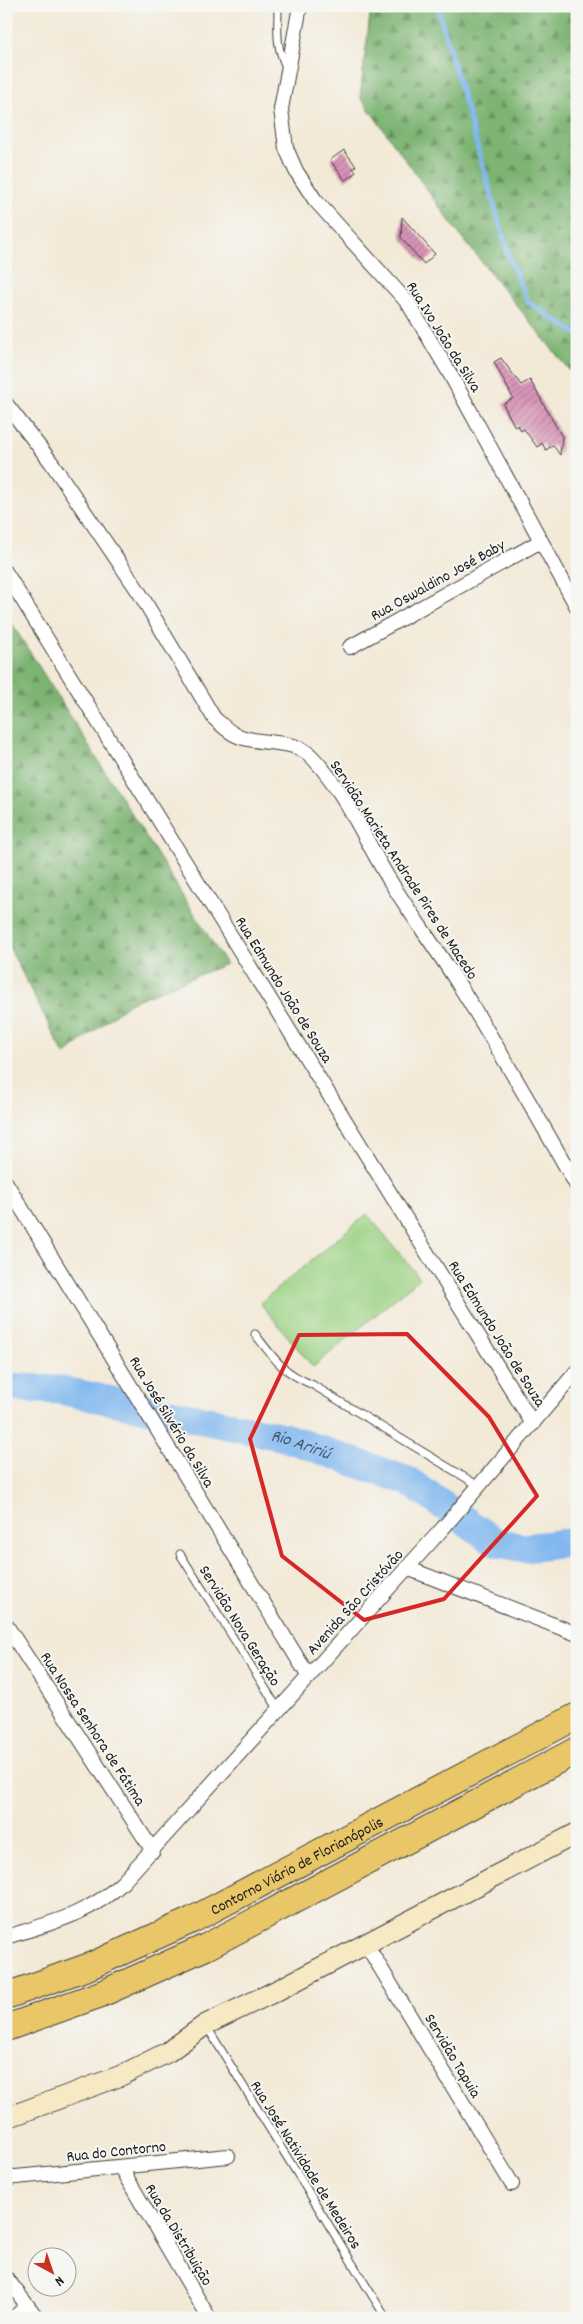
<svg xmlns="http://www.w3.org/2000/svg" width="583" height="2324" font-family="Dekko,sans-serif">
	<defs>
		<pattern id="forest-firs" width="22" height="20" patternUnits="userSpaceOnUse" patternTransform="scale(1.25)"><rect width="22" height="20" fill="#7db472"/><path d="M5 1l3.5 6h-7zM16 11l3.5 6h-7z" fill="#66925d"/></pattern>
		<pattern id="building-hatch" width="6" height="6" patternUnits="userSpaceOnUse" patternTransform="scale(1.25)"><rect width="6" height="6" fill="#d995b9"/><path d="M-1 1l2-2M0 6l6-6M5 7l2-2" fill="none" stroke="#af7996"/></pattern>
	</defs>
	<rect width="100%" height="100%" fill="#f6f6f2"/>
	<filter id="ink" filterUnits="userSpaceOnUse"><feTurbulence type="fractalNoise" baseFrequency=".02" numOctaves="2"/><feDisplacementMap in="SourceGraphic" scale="10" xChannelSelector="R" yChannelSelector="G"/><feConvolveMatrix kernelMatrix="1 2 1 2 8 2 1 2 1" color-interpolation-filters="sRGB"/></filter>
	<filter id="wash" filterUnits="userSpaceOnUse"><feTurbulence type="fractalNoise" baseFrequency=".0096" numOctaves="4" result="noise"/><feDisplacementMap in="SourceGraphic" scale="20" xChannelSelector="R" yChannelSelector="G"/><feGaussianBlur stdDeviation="1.12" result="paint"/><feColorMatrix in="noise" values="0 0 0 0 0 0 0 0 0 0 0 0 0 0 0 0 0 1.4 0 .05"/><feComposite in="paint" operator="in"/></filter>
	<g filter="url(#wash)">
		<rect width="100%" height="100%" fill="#f3e9d7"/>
		<path fill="url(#forest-firs)" stroke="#4c6847" d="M371,6h206v374l-118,-146 -99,-137z
			M6,614l220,350 -97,39 -65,52 -58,-114z"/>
		<path fill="#9cd284" stroke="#5c7750" d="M367,1214l53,64 -107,89 -53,-64z"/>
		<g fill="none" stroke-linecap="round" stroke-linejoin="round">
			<path stroke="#80b7ef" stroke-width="5" d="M437,6l72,251 19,45 49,32"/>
			<path stroke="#80b7ef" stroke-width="29" id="s1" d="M6,1387l54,3 224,47 124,44 89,62 27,5 53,-6"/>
		</g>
		<g id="blocks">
			<path fill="url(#building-hatch)" d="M344,150l12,16 -3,2 3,4 -11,8 -15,-20z
				M402,217l33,37 -11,10 -23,-26z
				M501,358l20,27 9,-5 32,57 -2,18 -7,-10 -7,5 -4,-7 -5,4 -13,-18 -3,2 -3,-6 -3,2 -12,-23 10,-6 -19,-36z"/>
		</g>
	</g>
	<g filter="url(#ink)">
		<use href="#blocks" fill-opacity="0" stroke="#3c3b38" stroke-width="1"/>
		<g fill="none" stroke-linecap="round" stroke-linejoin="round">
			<defs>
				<path id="service" d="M278,6c0,26 -3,39 9,63
					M255,1334c20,26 27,38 58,51l166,101
					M180,1554l99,156
					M207,2027l179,291"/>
				<path id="minor" d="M300,6l-19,103 5,39 10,23 19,29 93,103 41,69 128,235
					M6,404l45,58 88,130 75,126c8,7 14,14 24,18 24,10 56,1 75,22 32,34 50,78 74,118 22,36 47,69 69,104 43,68 82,137 121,206
					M6,573l527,851
					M350,647l191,-106
					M6,1183l303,494
					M407,1568l170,66
					M6,1625l147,226
					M6,1937c42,-13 85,-23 117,-55l320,-354 134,-157
					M366,1944l146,240
					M121,2168l88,150
					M6,2178l222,-22
					M6,2278l31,40
					M13,2318l15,-12"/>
				<path id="secondary" d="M6,2118l114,-42 48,-24 37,-27 73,-35 299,-157"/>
				<g id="motorway">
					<path id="s2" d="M6,1996l84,-30 102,-46 385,-204"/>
					<path d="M6,2028l95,-34 105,-47 371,-197"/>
				</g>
			</defs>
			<use href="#service" stroke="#3c3b38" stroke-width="9"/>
			<use href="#minor" stroke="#3c3b38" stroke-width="16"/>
			<use href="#secondary" stroke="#3c3b38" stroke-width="22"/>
			<use href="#motorway" stroke="#3c3b38" stroke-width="28"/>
			<use href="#service" stroke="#fff" stroke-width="7"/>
			<use href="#minor" stroke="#fff" stroke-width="14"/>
			<use href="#secondary" stroke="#f6e9c3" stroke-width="20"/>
			<use href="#motorway" stroke="#e9c769" stroke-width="26"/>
		</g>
	</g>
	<path fill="none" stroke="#d62828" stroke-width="4" stroke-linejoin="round" d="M407,1334l82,83 48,79 -93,103 -80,21 -82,-64 -32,-117 49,-104z"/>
	<g text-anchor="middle" stroke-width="4" stroke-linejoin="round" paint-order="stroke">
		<g font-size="16" fill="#1c1c1c" stroke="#f6f6f2">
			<text transform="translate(445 336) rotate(58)" y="6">Rua Ivo João da Silva</text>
			<text transform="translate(437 579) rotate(-29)" y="6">Rua Oswaldino José Baby</text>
			<text transform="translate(405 869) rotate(57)" y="6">Servidão Marieta Andrade Pires de Macedo</text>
			<text transform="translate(285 989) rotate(58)" y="6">Rua Edmundo João de Souza</text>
			<text transform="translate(498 1333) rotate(58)" y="6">Rua Edmundo João de Souza</text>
			<text transform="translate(173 1421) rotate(59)" y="6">Rua José Silvério da Silva</text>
			<text transform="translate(354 1601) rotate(-48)" y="6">Avenida São Cristóvão</text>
			<text transform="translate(241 1625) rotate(58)" y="6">Servidão Nova Geração</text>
			<text transform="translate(94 1728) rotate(57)" y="6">Rua Nossa Senhora de Fátima</text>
			<text dy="6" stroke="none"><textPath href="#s2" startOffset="319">Contorno Viário de Florianópolis</textPath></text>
			<text transform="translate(454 2055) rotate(59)" y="6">Servidão Tapuia</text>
			<text transform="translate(116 2150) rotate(-6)" y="6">Rua do Contorno</text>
			<text transform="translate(307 2164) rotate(58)" y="6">Rua José Natividade de Medeiros</text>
			<text transform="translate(180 2234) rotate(59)" y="6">Rua da Distribuição</text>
		</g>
		<g font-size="18" font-style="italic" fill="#445a70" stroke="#f6f6f2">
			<text dy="6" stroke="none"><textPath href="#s1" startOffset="301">Rio Aririú</textPath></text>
		</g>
	</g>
	<rect width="583" height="2324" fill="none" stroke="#f6f6f2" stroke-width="25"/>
	<g transform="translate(52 2272) rotate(140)"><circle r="24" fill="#f6f6f2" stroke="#9f9f9c"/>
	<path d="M0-4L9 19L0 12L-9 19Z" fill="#c8321e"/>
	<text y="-8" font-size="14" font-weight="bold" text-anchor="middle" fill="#1c1c1c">N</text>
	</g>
</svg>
